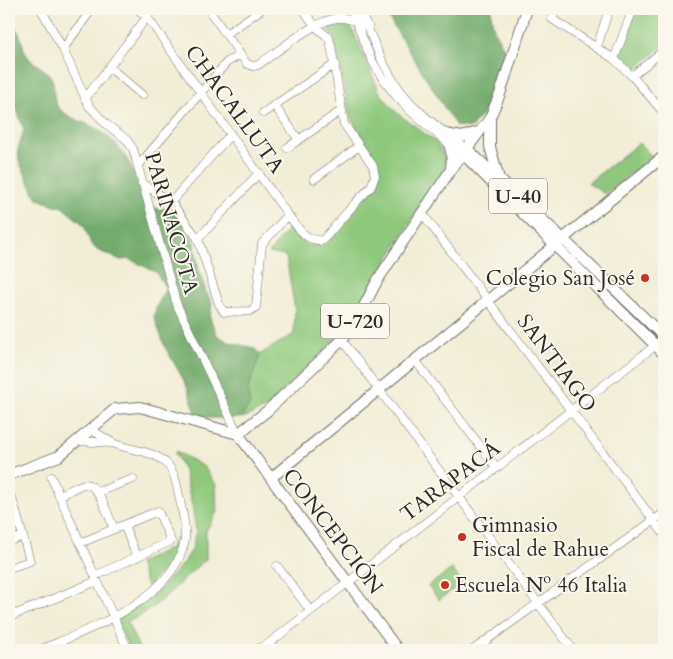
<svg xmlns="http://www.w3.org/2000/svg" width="673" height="659" font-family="Cardo,serif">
	<rect width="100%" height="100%" fill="#fbf7ec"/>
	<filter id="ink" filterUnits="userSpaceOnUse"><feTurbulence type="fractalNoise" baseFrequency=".02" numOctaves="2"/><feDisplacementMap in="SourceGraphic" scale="10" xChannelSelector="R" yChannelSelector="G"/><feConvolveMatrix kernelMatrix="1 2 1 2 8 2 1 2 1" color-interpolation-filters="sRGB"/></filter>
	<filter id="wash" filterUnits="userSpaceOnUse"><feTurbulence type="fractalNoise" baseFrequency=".0096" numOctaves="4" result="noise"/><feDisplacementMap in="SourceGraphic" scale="20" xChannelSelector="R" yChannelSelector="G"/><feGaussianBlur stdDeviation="1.12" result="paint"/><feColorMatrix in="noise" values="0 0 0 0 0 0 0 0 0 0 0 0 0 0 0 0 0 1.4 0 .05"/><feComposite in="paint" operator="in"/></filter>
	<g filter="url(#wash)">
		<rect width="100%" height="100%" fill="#f1edd6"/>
		<path fill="#8dc87c" stroke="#5c7a54" d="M637,9h27v36l-31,26 -14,-14z
			M325,22l25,2 30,69 17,20 39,29 8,14 2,13 -22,32 -48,77 -18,33 -18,24 -74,73 -23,10 -5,-2 16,-58 40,-24 1,-24 -9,-54 -17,-3 23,-29 14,21h18l50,-57 6,-18 -1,-5 -29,-48 -15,-75z
			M639,143l13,13 -47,38 -17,-11z
			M176,451l28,16 12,18 1,27 -11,19v28c-26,21 -47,50 -79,63l13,28h-10l-14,-30 44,-31 23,-26 9,-13 4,-20 -4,-25 -8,-35 -9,-17z
			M176,537l4,5 -6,15 -27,30 -8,-24 31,-15z
			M452,569l10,14 -23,17 -11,-14z"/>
		<path fill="#72ac6c" stroke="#4e6c4c" d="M383,9h108c0,19 7,30 17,45l-13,44 -24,30 -15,-2z
			M9,23c15,7 11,25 20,35 7,8 21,12 24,24 2,9 -1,17 5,25 8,10 23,14 33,19 35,17 43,45 53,79l15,4 6,-1 12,5 17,29 5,29 7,21 6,11 -2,15 7,17 11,7 26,6 6,7 -12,35 2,15 -10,13h-31l-13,-5 -10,-29 -21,-37 -11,-30 2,-9 10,-20 -10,-16 -27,-13 -8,1 -24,-10 -6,-6 -7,-19 -22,-18 -17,-5 -9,-5 -17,-36 -1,-12 6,-19 -11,-31 -4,-2z"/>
	</g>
	<g filter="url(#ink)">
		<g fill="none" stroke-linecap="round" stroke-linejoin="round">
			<defs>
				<path id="minor" d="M41,9l22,40 26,57 17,18 21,16 6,9 44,156 61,129
					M137,9l10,8 141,198c10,12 17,27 35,25l34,-39 14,-14 4,-11 -2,-10 -29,-42 -13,-79 -2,-7 -14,-12 -12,-17
					M208,9l39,55 6,2 5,-1c21,-14 56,-45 80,-47 10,-1 21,4 30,8
					M351,9c8,17 13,36 22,53 21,41 55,65 90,92
					M359,9c10,19 16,40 27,59 19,36 49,58 81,81
					M557,9l-5,10 62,40 18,17 32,37
					M226,34l36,-25
					M597,47l12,-38
					M63,49l29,-40
					M614,59l19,-50
					M109,67l33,28
					M632,76l32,-26
					M85,99l68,-90
					M274,105l25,35
					M263,113l72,-49
					M287,148l55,-38
					M138,166l89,-104 13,-7
					M314,179l45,-33
					M142,183l29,19 27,37 21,65 5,8 26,-1 6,-4 6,-63 26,-29
					M171,202l59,-67
					M422,213l242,321
					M198,239l61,-66
					M342,340l231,310
					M415,360l81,107
					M78,441l33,2
					M51,477l77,173
					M98,492l35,-13
					M59,496c8,-3 18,-11 26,-12 14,-1 24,34 29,45
					M124,525l13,32
					M9,541l14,-5
					M80,543l78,-32 13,30 -76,35
					M277,566l33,44
					M9,568l21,-7 -18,-63
					M9,617l88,-36
					M40,650c49,-21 135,-50 145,-111 1,-10 -2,-24 -4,-34 -3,-13 -5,-33 -15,-42 -15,-14 -36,-12 -53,-20 -8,-4 -15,-10 -23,-14
					M255,650l13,-6 388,-299 8,-8
					M473,650l191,-137"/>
				<path id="major" d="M490,118v29l8,28
					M488,122l12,-28 27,-85
					M445,134l17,3 16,-5
					M449,143l3,13 -1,13
					M467,149l95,89 102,99
					M463,154l201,200
					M238,434l29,-23 75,-71 18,-26 17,-33 45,-68 28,-42 40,-53
					M238,434l160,216
					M9,475l50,-19 56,-47 25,-2 98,27
					M271,478l393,-322"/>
			</defs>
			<use href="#minor" stroke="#706f67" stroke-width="9"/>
			<use href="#major" stroke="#706f67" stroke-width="12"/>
			<use href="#minor" stroke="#fff" stroke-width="8"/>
			<use href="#major" stroke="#fff" stroke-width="10"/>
		</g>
	</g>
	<g fill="#c8321e" stroke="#fbf7ec" stroke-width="2">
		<circle cx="645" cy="278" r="5"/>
		<circle cx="462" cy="537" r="5"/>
		<circle cx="445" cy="585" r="5"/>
	</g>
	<g text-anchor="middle" stroke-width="4" stroke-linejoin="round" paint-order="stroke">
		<g fill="#fbf7ec" stroke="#696865" stroke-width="1">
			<rect x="489" y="178.5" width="58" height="35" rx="4"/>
			<rect x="321" y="303.5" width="68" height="35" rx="4"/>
		</g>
		<g font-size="20" font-weight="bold" fill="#2b2b2b">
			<text x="518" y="203">U-40</text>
			<text x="355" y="328">U-720</text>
		</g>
		<g font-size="21" fill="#2b2b2b" stroke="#fbf7ec">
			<text transform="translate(235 109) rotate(54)" y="7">CHACALLUTA</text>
			<text transform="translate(172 223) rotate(74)" y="7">PARINACOTA</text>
			<text transform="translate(557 363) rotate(53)" y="7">SANTIAGO</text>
			<text transform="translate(450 481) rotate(-37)" y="7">TARAPACÁ</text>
			<text transform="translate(333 531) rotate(53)" y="7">CONCEPCIÓN</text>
		</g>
		<g font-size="21" fill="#2b2b2b" stroke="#fbf7ec" text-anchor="start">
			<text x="635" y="285" text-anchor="end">Colegio San José</text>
			<text x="472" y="532">Gimnasio<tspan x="472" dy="24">Fiscal de Rahue</tspan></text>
			<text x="455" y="592">Escuela Nº 46 Italia</text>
		</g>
	</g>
	<rect width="673" height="659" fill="none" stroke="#fbf7ec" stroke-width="30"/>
</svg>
